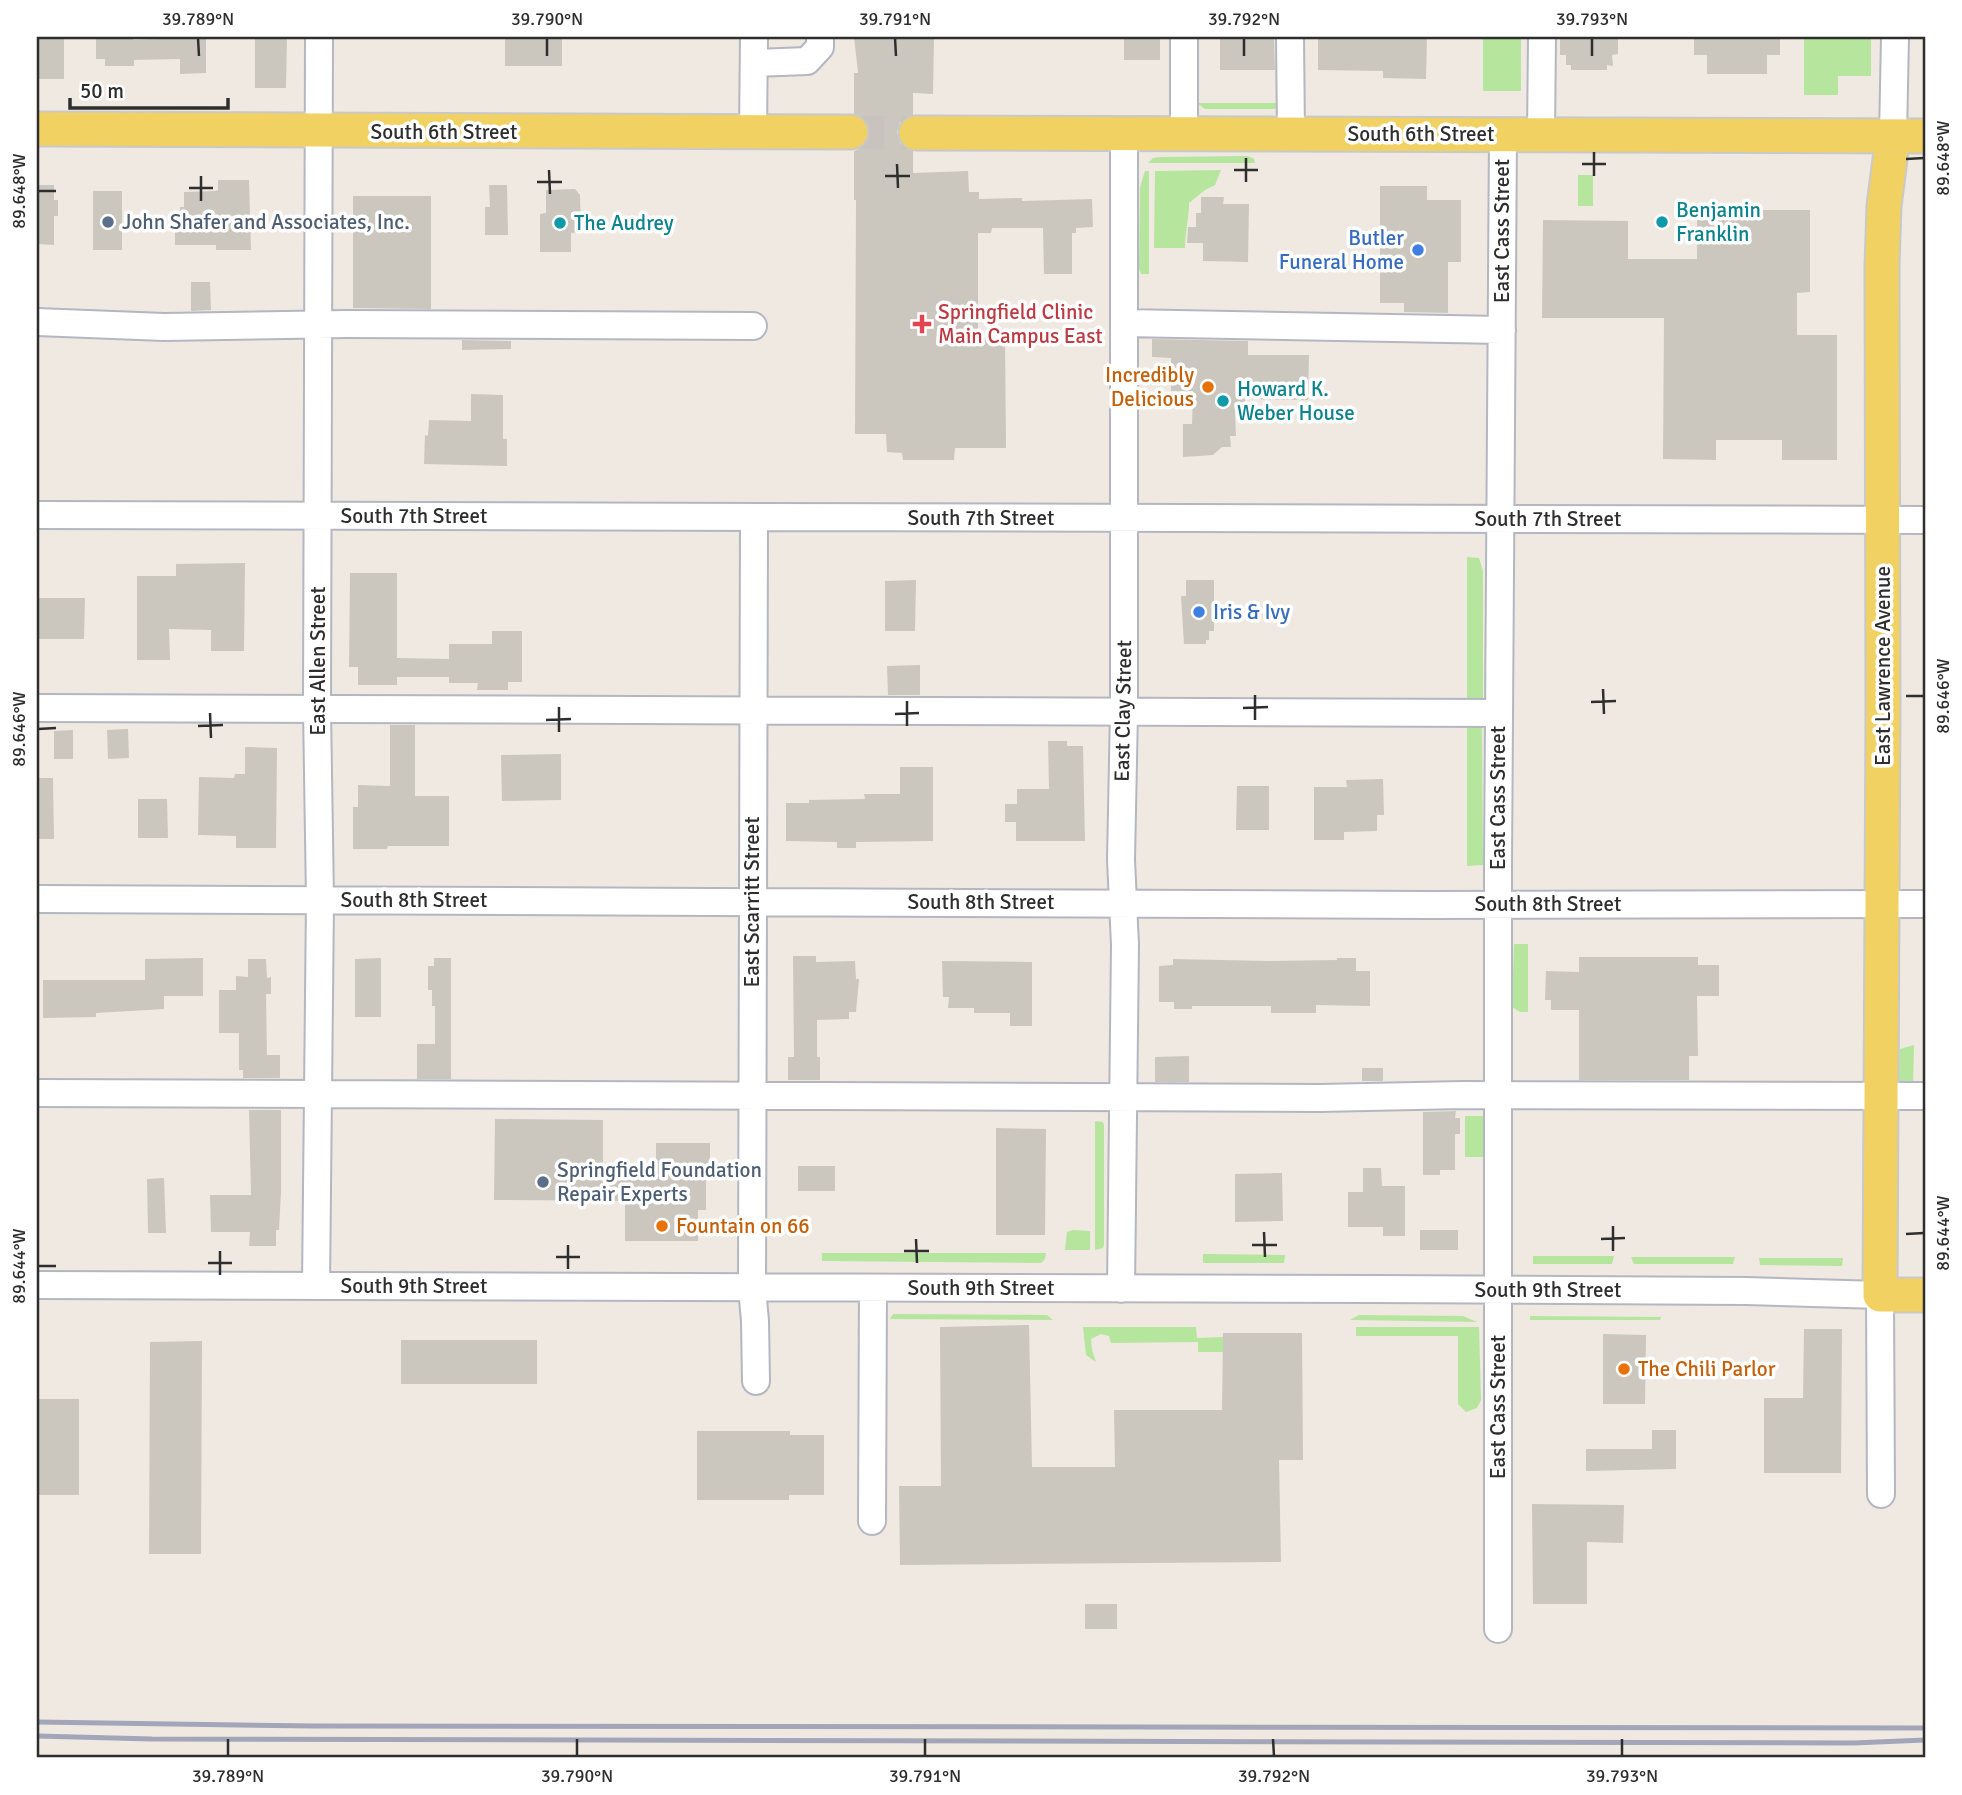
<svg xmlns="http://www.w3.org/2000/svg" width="1962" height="1795" font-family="Signika,sans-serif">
	<rect width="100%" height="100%" fill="#efe9e1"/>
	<path fill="#b6e59e" d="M1483,37h38v54h-38z
		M1804,37h67v39h-33v19h-34z
		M1197,103h82l-4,6h-70z
		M1248,156l6,3 1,4h-107l5,-5 8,-1z
		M1221,170l-6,15 -10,5 -16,13c0,15 -4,29 -4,45h-31l1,-77z
		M1145,171h4v103h-8l-2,-5 1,-82z
		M1578,175h15v31h-15z
		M1467,557l12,1 4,13v128l-1,3 -15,4z
		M1467,719l15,1 1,145 -16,1z
		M1514,944h14v68h-8l-8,-5z
		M1914,1045l-1,45 -14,-5 1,-36z
		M1465,1116h18v41h-18z
		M1095,1121l8,1 1,3v120l-1,3 -8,2z
		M1073,1230l17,1v19h-25l2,-18z
		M822,1253h224l-1,6 -4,4 -219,-2z
		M1203,1254l82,1 -1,8h-81z
		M1533,1256h81l-2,8h-79z
		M1631,1257h104l-2,7h-99z
		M1759,1258h84l-1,8 -82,-1z
		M893,1314l154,1 6,5 -163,-1z
		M1359,1315l104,1 14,6 -127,-2z
		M1530,1316l131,1 -1,3h-130z
		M1083,1327h113l1,11 26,-1v15h-25v-10l-87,1 -2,-7 -8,-2 -10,5 1,11 4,12 -10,-7z
		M1356,1327h123l2,73 -4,8 -11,4 -8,-8v-68h-102z"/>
	<path fill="#cbc7bf" d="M37,37h27v42h-27z
		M96,37h37v3l73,-3v36l-26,1v-15l-46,1v6h-29v-7h-9z
		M255,37h32l-1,51h-31z
		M562,37v29h-57v-28z
		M854,37h80l-1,57 -20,-1v22l-7,2 -6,6 -3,9 3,11 6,6 7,2v22l55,-2 1,21h10v7l43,-1v3l70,-2 1,28 -17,1v5h-4v41h-28l-1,-46h-51l-1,5h-13v104h27l1,111h-51l-1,12h-51l-1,-7 -15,-1 -1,-18h-31l1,-234h-2v-49l7,-3 6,-6 3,-11 -3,-9 -6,-6 -7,-2v-41h4z
		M1124,37h36v23h-36z
		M1220,37h54l1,33h-55z
		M1318,37h109l-1,42 -43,-1v-7l-65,-1z
		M1560,37h58v17l-6,1 1,11 -6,-1v5h-36v-5h-5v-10h-6z
		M1694,37h86v18h-13v19h-60v-19h-13z
		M218,180h31l2,70h-35v-5h-41v-24h5v-14h4v-15l31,-1 3,-1z
		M37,185h17v15h4v16h-4v29l-17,-1z
		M489,185h18l1,50h-23v-28h5z
		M1380,186h47v14h34v62h-13v51l-44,-1v-9h-24z
		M575,189l5,6 1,37 -10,1v19h-31v-38l6,-1v-23z
		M93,191h29v59h-29z
		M353,196h78v113l-78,-1z
		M1201,197h23l-1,7h26l-1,58 -45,-1v-18h-16l1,-16h8v-14h5z
		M1697,210h113v82l-13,1v42h40v125h-55v-20h-66v20l-53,-1 1,-141h-122l1,-98 85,1v38h69z
		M191,282h19l1,28 -20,1z
		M1152,339l96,2v14h61l-1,45 -63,-1v14h-10l1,23h-6l1,11h-9l-9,8 -30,2v-33h9l1,-33h-22v-33l-19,-1z
		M462,340l49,1v8l-49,1z
		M471,394l32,1v44h4v27l-83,-2 1,-29 3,1 1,-16 42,1z
		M245,563l-1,88h-33v-21l-42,-1 1,31h-33v-84h39v-12z
		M350,573h47v85l52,1v-15h43v-13h30v51h-14v8h-31l1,-7h-29v-6h-52v8h-39v-18h-9z
		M916,580l-1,51h-30v-50z
		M1186,580h28v51h-5v9h-3v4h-22l-3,-48h5z
		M37,598h48l-1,41h-47z
		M920,665v30h-32l-1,-29z
		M390,725h25v71h34v50h-61l-1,3h-34v-42h5v-22l32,1z
		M128,729l1,29 -21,1 -1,-29z
		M73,730v29h-19v-28z
		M1048,741h19v5h16l2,95h-69v-19h-11v-18h12v-15h32z
		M245,747l32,1 -1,100h-40v-12l-38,-1 1,-58 35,1 1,-4h10z
		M561,754v46l-59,1 -1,-46z
		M900,767h33v74l-77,1v6h-19v-6l-51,-1v-38h23v-3l56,-1 -1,-5h36z
		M37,778h16l1,61h-17z
		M1383,779l1,36h-7v16l-33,1v8h-30v-53h33l-1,-7z
		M1237,786h32v44h-33z
		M138,799h29l1,39h-30z
		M793,956h23v6l39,-1 1,18h3l-3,33h-7v7l-32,1v37h3v23h-32v-23h6z
		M1579,957h119v8h21v31h-22l1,60h-9v24h-110v-70h-28v-10h-6l1,-29 33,1z
		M203,958v38h-39v13l-68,4v4l-53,1v-38h102v-21z
		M381,958v59h-26v-58z
		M434,958h17v121h-34v-35h18v-38h-3v-16h-4v-24h6z
		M1337,958h19v13h14v35l-54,-1v8h-45v-7h-79v3h-18v-7h-15v-36l14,-1v-6l97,2 67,-1z
		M248,959h18l1,19 4,-1v17h-5l1,61h13v23h-37v-8h-4v-37h-20v-43h17v-14l12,1z
		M942,961l90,1v64h-22v-13h-36v-5h-26l1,-11h-6z
		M1189,1056v26h-34v-25z
		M1362,1068h21v13h-21z
		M249,1110h32v82l-2,38h-3v16h-27l1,-14h-39l-1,-37h41z
		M1456,1111l-1,7h5v16h-5v36h-15v5h-17v-63z
		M495,1119l108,1v57l53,1v-35h54v23h-4v44h-8v31h-73v-40l-131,-1z
		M996,1128l50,1 -1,106h-49z
		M798,1166h37v25h-37z
		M1363,1168h18l1,18h23v50h-22v-9h-35v-35h15z
		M1282,1173l1,48 -48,1v-48z
		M164,1178l2,55h-18l-1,-54z
		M1420,1230h38v20h-38z
		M1029,1325l3,142h83l-1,-57h108l1,-77h79l1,127h-24l2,102 -381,3 -1,-79h42l-1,-159z
		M1804,1329h38l-1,144h-77v-75h39z
		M1603,1334l43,1 -1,69h-42z
		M401,1340h136v44h-136z
		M202,1341l-1,213h-52l1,-212z
		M37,1399h42v96h-42z
		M1652,1430h24v39l-90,2v-22h66z
		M697,1431h93v4h34v60h-35v5h-92z
		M1532,1504l92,1 -1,38 -36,-1v62h-54z
		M1085,1604h32v25h-32z"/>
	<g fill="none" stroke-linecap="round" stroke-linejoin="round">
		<path stroke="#c8c4bd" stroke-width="33" stroke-dasharray="33 17" stroke-linecap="butt" d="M851,132l65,1"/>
		<defs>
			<path id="minor" d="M1290,37l1,97
				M754,63l53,-2 13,-14v-10
				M753,132l1,-95
				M1184,133v-96
				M1541,134l1,-97
				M1893,136l2,-99
				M37,322l127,5 183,-3 406,2
				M1124,323l378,7
				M37,515l1888,5
				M754,517l-2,771 3,33 1,60
				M37,708l1462,5
				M37,899l1392,6 496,-1
				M37,1093l1283,5 143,-3 462,1
				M37,1285l1337,4 372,2 134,4 1,199
				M316,1286l4,-386 -3,-191 2,-672
				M1121,1289l4,-344 -4,-85 3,-149v-578
				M872,1521l1,-233
				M1498,1629v-765l5,-730"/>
			<path id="major" d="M37,129l814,3
				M916,133l1009,3
				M1893,136l-9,70 -2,60 1,445 -3,584h45"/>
		</defs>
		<use href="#minor" stroke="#b4b7c1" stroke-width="30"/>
		<use href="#major" stroke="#c9c9c9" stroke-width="37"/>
		<use href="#minor" stroke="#fff" stroke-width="26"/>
		<use href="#major" stroke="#f2d163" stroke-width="33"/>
		<path stroke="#a3a6b8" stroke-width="5" d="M37,1722l277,4 1611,2
			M37,1736l115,3 1702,4 71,-3"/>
	</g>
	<path fill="none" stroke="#2e2e2e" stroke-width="2.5" d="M198,38l1,18M547,38v18M895,38l1,18M1244,38v18M1592,38v18M1594,152v24M1246,158v24M1906,159l18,-1M897,164l1,24M1582,164h24M549,170l1,24M1234,170h24M201,176v25M885,176h25M537,182h25M189,188h24M38,191h18M1603,689l1,25M1255,695v25M1906,696h18M907,701v25M1591,702l25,-1M559,707v25M1243,708l25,-1M210,713l1,25M895,714l24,-1M546,720l25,-1M198,726l25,-1M38,729l18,-1M1613,1226v25M1264,1232l1,25M1906,1234l18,-1M916,1239l1,24M1601,1239l24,-1M568,1245v24M1252,1245h25M220,1251v24M904,1251h25M556,1257h24M208,1263h24M38,1266h18M228,1739v17M577,1739v17M925,1739v17M1273,1739l1,17M1622,1739v17"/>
	<g fill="#5c6f8a" stroke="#fff" stroke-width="2.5">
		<circle cx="108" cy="222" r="7"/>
		<circle cx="543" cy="1182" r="7"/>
	</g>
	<g fill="#0f9aa8" stroke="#fff" stroke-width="2.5">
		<circle cx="1662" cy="222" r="7"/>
		<circle cx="560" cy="223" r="7"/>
		<circle cx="1223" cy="401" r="7"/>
	</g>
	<g fill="#3f7fe0" stroke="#fff" stroke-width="2.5">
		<circle cx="1418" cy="250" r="7"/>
		<circle cx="1199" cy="612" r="7"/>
	</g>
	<path fill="#e0444e" stroke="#fff" stroke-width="2.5" d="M918.5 313.5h7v7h7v7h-7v7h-7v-7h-7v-7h7z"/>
	<g fill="#e8710a" stroke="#fff" stroke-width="2.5">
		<circle cx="1208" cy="387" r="7"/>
		<circle cx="662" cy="1226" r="7"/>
		<circle cx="1624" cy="1369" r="7"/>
	</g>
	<g text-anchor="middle" stroke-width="7" stroke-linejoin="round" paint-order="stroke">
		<g font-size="21" fill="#2e2e2e" stroke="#fff">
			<text x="444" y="139">South 6th Street</text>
			<text x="1421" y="141">South 6th Street</text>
			<text transform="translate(1502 231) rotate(-90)" y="7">East Cass Street</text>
			<text x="414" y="523">South 7th Street</text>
			<text x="981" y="525">South 7th Street</text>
			<text x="1548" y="526">South 7th Street</text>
			<text transform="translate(318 661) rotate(-90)" y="7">East Allen Street</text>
			<text transform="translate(1883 666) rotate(-90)" y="7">East Lawrence Avenue</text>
			<text transform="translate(1123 711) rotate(-89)" y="7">East Clay Street</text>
			<text transform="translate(1498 798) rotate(-90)" y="7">East Cass Street</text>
			<text x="414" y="907">South 8th Street</text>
			<text transform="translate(752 902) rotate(-90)" y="7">East Scarritt Street</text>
			<text x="981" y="909">South 8th Street</text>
			<text x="1548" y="911">South 8th Street</text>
			<text x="414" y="1293">South 9th Street</text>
			<text x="981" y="1295">South 9th Street</text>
			<text x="1548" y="1297">South 9th Street</text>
			<text transform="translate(1498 1407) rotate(-90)" y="7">East Cass Street</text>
		</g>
		<g font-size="21" fill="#0d838f" stroke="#fff" text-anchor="start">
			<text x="1676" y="217">Benjamin<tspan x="1676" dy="24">Franklin</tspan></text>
			<text x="574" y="230">The Audrey</text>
			<text x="1237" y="396">Howard K.<tspan x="1237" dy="24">Weber House</tspan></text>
		</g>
		<g font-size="21" fill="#4e5e75" stroke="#fff" text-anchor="start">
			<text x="122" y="229">John Shafer and Associates, Inc.</text>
			<text x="557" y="1177">Springfield Foundation<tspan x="557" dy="24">Repair Experts</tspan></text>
		</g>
		<g font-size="21" fill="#366cbe" stroke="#fff" text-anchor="end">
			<text x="1404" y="245">Butler<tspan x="1404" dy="24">Funeral Home</tspan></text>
			<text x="1213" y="619" text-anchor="start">Iris &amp; Ivy</text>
		</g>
		<g font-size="21" fill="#be3a42" stroke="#fff" text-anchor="start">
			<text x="938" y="319">Springfield Clinic<tspan x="938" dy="24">Main Campus East</tspan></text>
		</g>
		<g font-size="21" fill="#c56008" stroke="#fff" text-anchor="start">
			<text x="1194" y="382" text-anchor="end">Incredibly<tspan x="1194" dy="24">Delicious</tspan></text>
			<text x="676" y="1233">Fountain on 66</text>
			<text x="1638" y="1376">The Chili Parlor</text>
		</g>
	</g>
	<rect width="1962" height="1795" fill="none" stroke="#ffffff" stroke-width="77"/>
	<path d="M70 98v10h158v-10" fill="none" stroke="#2e2e2e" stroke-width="3.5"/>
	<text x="80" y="98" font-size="21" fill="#2e2e2e" stroke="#ffffff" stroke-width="5" paint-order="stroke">50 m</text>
	<rect x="38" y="38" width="1886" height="1718" fill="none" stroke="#2e2e2e" stroke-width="2.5"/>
	<g font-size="18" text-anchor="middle" fill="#2e2e2e">
		<text x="198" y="25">39.789°N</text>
		<text x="547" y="25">39.790°N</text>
		<text x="895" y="25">39.791°N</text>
		<text x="1244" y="25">39.792°N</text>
		<text x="1592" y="25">39.793°N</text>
		<text transform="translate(1943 158) rotate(-90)" y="6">89.648°W</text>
		<text transform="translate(19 191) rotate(-90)" y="6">89.648°W</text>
		<text transform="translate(1943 696) rotate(-90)" y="6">89.646°W</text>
		<text transform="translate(19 729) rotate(-90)" y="6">89.646°W</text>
		<text transform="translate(1943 1233) rotate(-90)" y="6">89.644°W</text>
		<text transform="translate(19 1266) rotate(-90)" y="6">89.644°W</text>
		<text x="228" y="1782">39.789°N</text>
		<text x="577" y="1782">39.790°N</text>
		<text x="925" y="1782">39.791°N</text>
		<text x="1274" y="1782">39.792°N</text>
		<text x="1622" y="1782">39.793°N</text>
	</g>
</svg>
